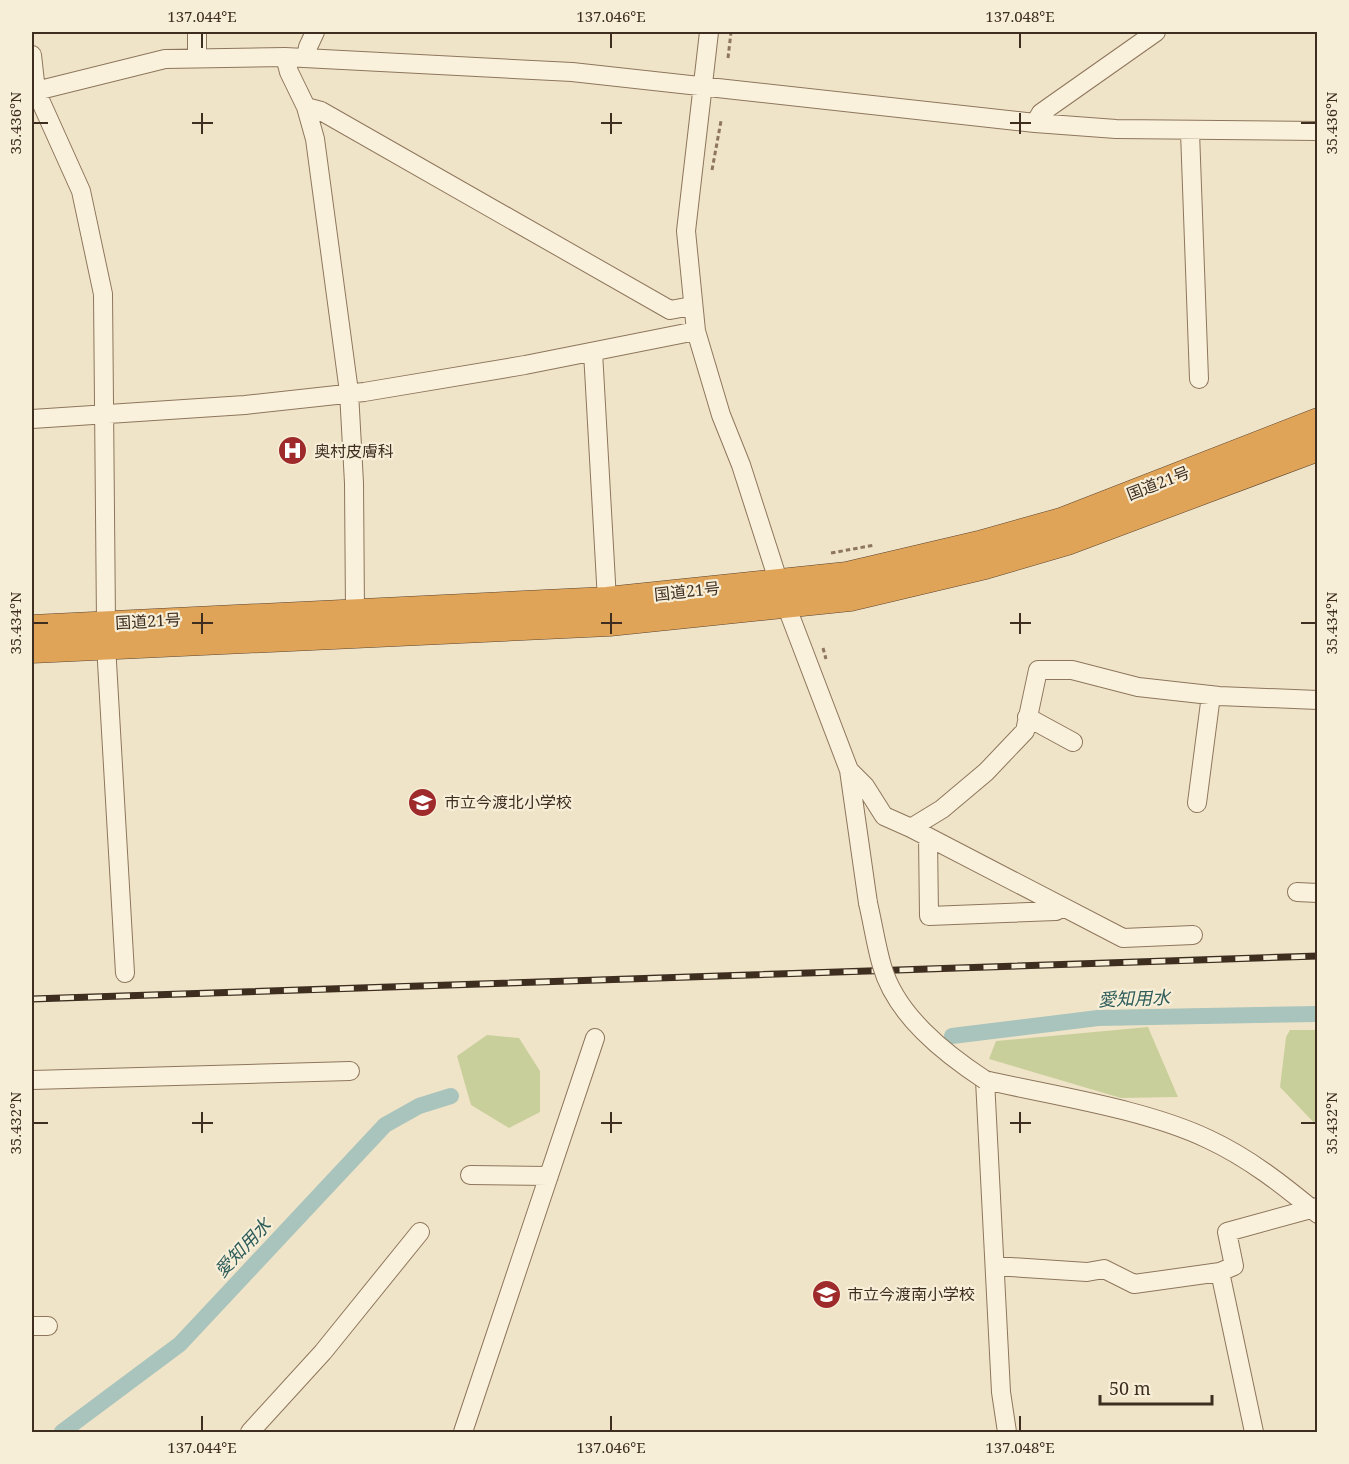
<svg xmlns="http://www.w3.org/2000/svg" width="1349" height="1464" font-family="'Noto Serif','Noto Sans JP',serif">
	<rect width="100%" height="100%" fill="#f0e4c8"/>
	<path fill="#c9cf9b" d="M1148,1027l30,70 -57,1 -132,-39 7,-18z
		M1290,1030h27v96l-37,-39 6,-50z
		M487,1035l32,3 21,33v41l-31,16 -38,-23 -14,-49z"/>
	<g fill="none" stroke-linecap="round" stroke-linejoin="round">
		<path stroke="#a9c4bc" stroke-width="16" d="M952,1036l146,-18 220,-4
			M62,1432l118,-88 205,-219 34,-19 32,-10"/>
		<defs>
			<path id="minor" d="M709,32l-23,199 10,100 25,84 20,50 45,140 63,165 19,133
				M32,55l4,36 45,100 22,103 3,329
				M197,57v-25
				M285,57l4,15 17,35 9,32 34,253 5,91 1,128
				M306,58l2,-11 7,-15
				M32,92l133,-33 120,-2 287,15 463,51 81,6 202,2
				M306,107l15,4 349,199 22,-4
				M1035,123l6,-10 7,-5 108,-76
				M1190,132l9,247
				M593,352l14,248
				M32,419l213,-14 119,-13 161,-27 171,-34
				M106,645l19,328
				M1027,717l46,25
				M849,770l16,16 19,30 27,12 31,-19 44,-37 39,-41 13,-61h34l66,17 81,9 99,4
				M1197,803l14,-108
				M911,828l212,110 70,-3
				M928,837l1,79 127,-5 7,-4
				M1297,892l21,1
				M32,1080l318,-9
				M470,1175l79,1
				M995,1266l92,6 17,-3 30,15 86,-12 14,-6 -7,-34 91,-25
				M1220,1272l34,160
				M32,1326h16
				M250,1432l73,-80 97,-120
				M463,1432l132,-394
				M1007,1432l-6,-40 -16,-312c69,16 160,29 223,59 41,19 75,46 110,75"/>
			<path id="highway" d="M32,628l575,-28 240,-25 132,-31 82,-23 257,-100
				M32,650l577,-27 241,-25 135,-32 82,-24 251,-94"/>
		</defs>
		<use href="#minor" stroke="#8d765c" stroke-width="20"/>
		<use href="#highway" stroke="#5b4430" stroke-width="27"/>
		<path stroke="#8d765c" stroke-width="3" stroke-dasharray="4.5 3" stroke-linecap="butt" d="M728,58l3,-26
			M712,170l9,-49
			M831,553l44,-8
			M823,648l3,11"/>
		<use href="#minor" stroke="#faf1dc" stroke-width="18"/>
		<use href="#highway" stroke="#e0a458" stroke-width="26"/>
		<defs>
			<path id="rail" d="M32,999l1286,-43"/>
		</defs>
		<use href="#rail" stroke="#3d2e20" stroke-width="7"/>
		<use href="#rail" stroke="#f7eed8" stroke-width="4.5" stroke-dasharray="14" stroke-linecap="butt"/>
		<defs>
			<path id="minor-bridge" d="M868,903c5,21 8,43 14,63 14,49 62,87 103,114"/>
		</defs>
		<use href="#minor-bridge" stroke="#8d765c" stroke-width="20" stroke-linecap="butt"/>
		<use href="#minor-bridge" stroke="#faf1dc" stroke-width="18"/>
	</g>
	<path fill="none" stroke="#3d2e20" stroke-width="2" d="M202,33v15M611,33v15M1020,33v15M202,113v21M611,113v21M1020,113v21M33,123h15M192,123h21M601,123h21M1010,123h21M1301,123h15M202,613v21M611,613v21M1020,613v21M33,623h15M192,623h21M601,623h21M1010,623h21M1301,623h15M202,1112v21M611,1112v21M1020,1112v21M33,1123h15M192,1123h21M601,1123h21M1010,1123h21M1301,1123h15M202,1416v15M611,1416v15M1020,1416v15"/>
	<defs>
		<symbol id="hospital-disc" viewBox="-11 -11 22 22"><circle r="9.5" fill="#9e2a2b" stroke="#f7eed8"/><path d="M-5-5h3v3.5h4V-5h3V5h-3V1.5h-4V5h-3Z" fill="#fff"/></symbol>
		<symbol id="school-disc" viewBox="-11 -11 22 22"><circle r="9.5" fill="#9e2a2b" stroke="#f7eed8"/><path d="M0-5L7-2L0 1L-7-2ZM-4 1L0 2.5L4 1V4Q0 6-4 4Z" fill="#fff"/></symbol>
	</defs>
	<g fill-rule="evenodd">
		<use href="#hospital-disc" x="276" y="434" width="33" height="33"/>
		<use href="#school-disc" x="406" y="786" width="33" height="33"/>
		<use href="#school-disc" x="810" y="1278" width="33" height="33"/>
	</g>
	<g text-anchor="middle" stroke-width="4.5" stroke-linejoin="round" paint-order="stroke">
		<g font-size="16" fill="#3d2e20" stroke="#f7eed8" text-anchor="start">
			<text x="314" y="457">奥村皮膚科</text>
			<text x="444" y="808">市立今渡北小学校</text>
			<text x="847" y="1300">市立今渡南小学校</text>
		</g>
		<g font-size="16" fill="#3d2e20" stroke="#f7eed8">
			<text transform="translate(1158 483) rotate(-21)" y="6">国道21号</text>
			<text transform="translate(687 591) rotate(-6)" y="6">国道21号</text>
			<text transform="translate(148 621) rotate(-3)" y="6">国道21号</text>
		</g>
		<g font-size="18" font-style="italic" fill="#2f5d5a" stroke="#f7eed8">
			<text transform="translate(1134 999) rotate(-2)" y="6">愛知用水</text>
			<text transform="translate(243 1248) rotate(-47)" y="6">愛知用水</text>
		</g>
	</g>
	<rect width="1349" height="1464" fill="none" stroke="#f7eed8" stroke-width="66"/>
	<path d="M1100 1395v9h112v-9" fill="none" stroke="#3d2e20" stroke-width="3"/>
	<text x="1109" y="1395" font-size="18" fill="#3d2e20" stroke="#f7eed8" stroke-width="4.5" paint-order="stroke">50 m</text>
	<rect x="33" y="33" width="1283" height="1398" fill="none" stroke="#3d2e20" stroke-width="2"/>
	<g font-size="15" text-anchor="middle" fill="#3d2e20">
		<text x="202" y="22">137.044°E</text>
		<text x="611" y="22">137.046°E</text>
		<text x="1020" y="22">137.048°E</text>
		<text transform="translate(16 123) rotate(-90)" y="5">35.436°N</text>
		<text transform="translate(1332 123) rotate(-90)" y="5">35.436°N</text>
		<text transform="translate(16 623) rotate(-90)" y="5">35.434°N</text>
		<text transform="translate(1332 623) rotate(-90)" y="5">35.434°N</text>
		<text transform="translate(16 1123) rotate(-90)" y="5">35.432°N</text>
		<text transform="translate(1332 1123) rotate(-90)" y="5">35.432°N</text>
		<text x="202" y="1453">137.044°E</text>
		<text x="611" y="1453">137.046°E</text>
		<text x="1020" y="1453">137.048°E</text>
	</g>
</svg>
